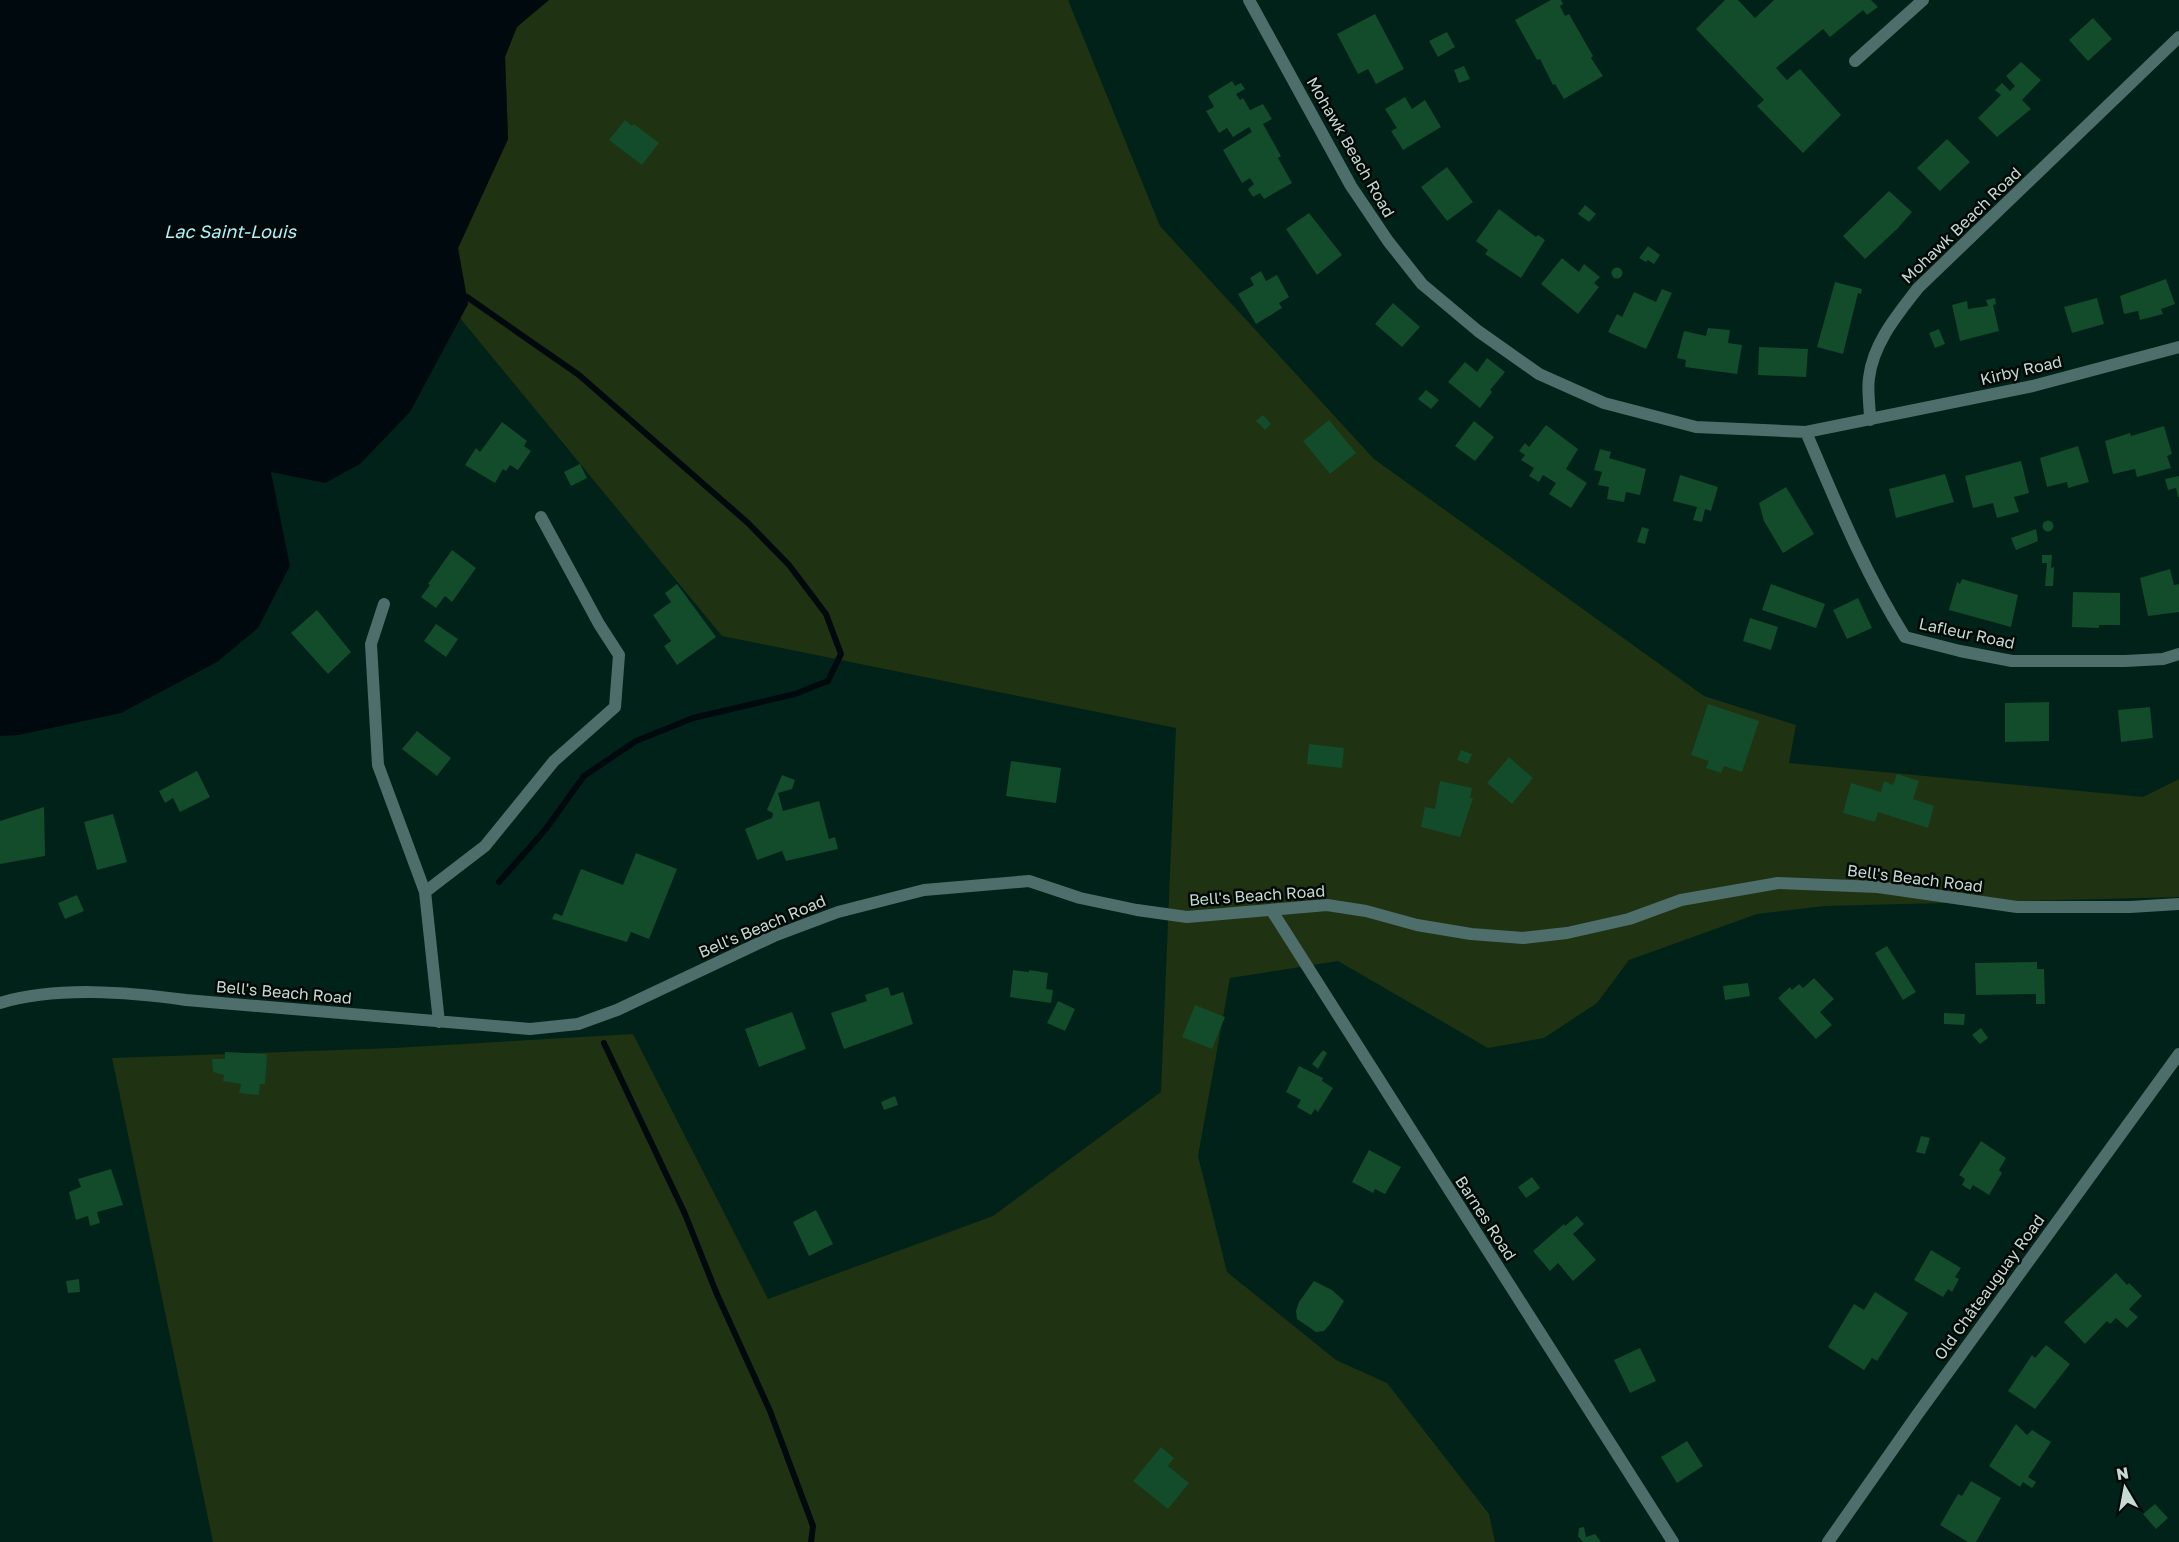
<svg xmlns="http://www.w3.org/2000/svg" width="2179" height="1542" font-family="'Golos Text',sans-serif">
	<rect width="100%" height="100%" fill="#002219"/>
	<path fill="#1f3212" d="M549,0h519l92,226 214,233 330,237 92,29 -7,38 354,34 36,-18v118l-354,9 -68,8 -128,46 -32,43 -53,35 -56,10 -150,-87 -108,17 -32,178 29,116 109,88 51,23 102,131 6,28h-1282l-101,-484 282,-10 239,-14 135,265 225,-83 168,-124 15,-364 -454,-92 -262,-318 8,-14 -10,-56 50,-109 -3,-82 11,-30z"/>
	<path fill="#000a0e" d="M0,0h549l-32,27 -12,30 3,82 -50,109 10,56 -58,108 -50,52 -35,19 -54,-11 19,94 -32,62 -41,34 -96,51 -102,22 -19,1z"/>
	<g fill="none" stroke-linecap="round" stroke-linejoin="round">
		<path stroke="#000a0e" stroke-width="6" d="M467,297l112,78 169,148 41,42 37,49 15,40 -13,27 -33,13 -102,24 -57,23 -52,35 -39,54 -46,52
			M604,1043l81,171 31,78 54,119 43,115 -2,16"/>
	</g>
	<path fill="#124c2a" d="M1551,0h10l2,4 -3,2 5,10 4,-2 24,42 -2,2 12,18 -39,23 -9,-15 -2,1 -13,-26 -3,1 -22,-40z
		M1725,0h13l17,18 19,-18h97l7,7 -11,8 -4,-5 -33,27 -7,-8 -47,39 11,12 13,-11 41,46 -38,38 -46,-47 7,-6 -68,-71z
		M1375,14l29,55 -28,15 -8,-15 -10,5 -21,-40z
		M2093,18l19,21 -24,22 -19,-21z
		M1447,32l8,15 -17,10 -9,-16z
		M2021,62l20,18 -19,20 9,9 -34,28 -19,-19 23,-23 -6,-5 7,-7 8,8 5,-5 -9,-10z
		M1464,66l6,13 -11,4 -5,-13z
		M1232,81l3,5 6,-3 4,6 -9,5 4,6 3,-2 7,12 13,-6 9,15 -9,5 18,32 -3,2 14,25 -28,16 -4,-6 -7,4 -5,-8 6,-5 -4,-6 -8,5 -19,-33 29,-18 -3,-5 -16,10 -6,-9 -8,5 -13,-22 8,-4 -6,-11z
		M1405,97l7,12 13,-9 16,27 -38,23 -12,-19 6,-3 -12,-19z
		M625,120l7,6 2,-2 25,19 -17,22 -33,-25z
		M1947,139l23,23 -30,29 -23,-23z
		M1447,167l26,35 -26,19 -26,-34z
		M1889,191l23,21 -15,17 -32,30 -22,-23z
		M1585,205l11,9 -7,8 -11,-8z
		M1499,209l37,28 2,-2 7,5 -24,38 -36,-24 3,-4 -12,-9z
		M1309,213l33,42 -25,20 -31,-46z
		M1648,246l12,9 -6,9 -6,-4 -2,2 -7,-4z
		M1562,258l17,14 5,-8 16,13 -6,6 5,4 -21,27 -37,-30z
		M1611.5 273a5.5 5.5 0 1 1 11 0a5.5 5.5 0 1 1-11 0Z
		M1261,271l5,10 11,-6 12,22 -10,6 3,5 -26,16 -18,-30 16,-9 -4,-7z
		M2166,279l9,25 -14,5 2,5 -23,6 -2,-9 -14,3 -4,-18z
		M1835,282l27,7 -1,5 -3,-1 -15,61 -26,-7z
		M1662,289l10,4 -26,56 -38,-17 9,-18 5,3 12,-25 22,10z
		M1995,298l1,6 -3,1 6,26 -39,10 -8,-36 15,-4 1,8 20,-3 -2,-6z
		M2097,298l7,26 -32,9 -8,-26z
		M1393,303l27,24 -18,20 -27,-23z
		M1708,328l22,2 -2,13 14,2 -5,29 -52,-7 1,-7 -9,-2 7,-27 22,5z
		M1939,329l6,15 -10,4 -6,-15z
		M1759,347l49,2 -2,28 -48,-2z
		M1487,358l18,14 -15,18 2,2 -12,16 -32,-26 17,-20 12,10z
		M1426,390l13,10 -8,9 -13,-10z
		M1263,415l8,9 -6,6 -9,-9z
		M1329,420l27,33 -26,21 -27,-33z
		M1474,421l20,16 -19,24 -20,-15z
		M502,422l25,19 -3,5 7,5 -13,19 -8,-5 -4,6 -3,-2 -8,14 -30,-18 11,-17 4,4z
		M1546,425l32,24 -12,20 21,14 -16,25 -22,-14 7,-11 -13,-8 -4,7 -10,-6 5,-8 -13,-8 4,-5 -6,-4 6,-8 4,4z
		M2164,426l8,28 -5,2 4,12 -34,9 -2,-8 -22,5 -8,-33 25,-8 1,3z
		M2078,446l11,36 -21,6 -1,-6 -20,5 -7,-29z
		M1600,449l11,3 -2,6 37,11 -6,26 -14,-3 -2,10 -17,-3 2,-12 -11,-2 4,-13 -8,-2z
		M2021,461l8,32 -15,4 5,15 -22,6 -4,-15 -20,5 -8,-32z
		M580,464l7,14 -16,8 -7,-14z
		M1945,474l9,28 -58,16 -7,-29z
		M1680,475l38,12 -7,24 -6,-2 -3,13 -9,-2 4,-13 -24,-6z
		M2179,476v21h-1l-2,-9 -8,2 -3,-11z
		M1786,487l28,47 -31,19 -19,-32 -5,-18z
		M2042.5 526a5.5 5.5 0 1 1 11 0a5.5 5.5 0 1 1-11 0Z
		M1642,527l7,2 -4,15 -8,-2z
		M2036,529l2,12 -22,9 -5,-12z
		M452,550l24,18 -24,34 -7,-6 -9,12 -15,-11 9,-12 -2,-1z
		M2042,555h10l-1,13 3,-1 -1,19h-8l2,-23h-5z
		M2170,569l4,16 5,-1v28l-31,4 -8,-38z
		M1962,579l56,16 -7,32 -62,-17 8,-28 3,2z
		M677,584l39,53 -39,28 -13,-19 7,-5 -18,-26 18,-13 -6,-9z
		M1771,584l54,20 -9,24 -54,-18z
		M2073,592l47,1v32h-21v3l-27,-1z
		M1858,598l14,30 -25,11 -14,-29z
		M317,610l34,42 -23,22 -37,-41z
		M1750,618l28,9 -7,23 -28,-9z
		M436,624l22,15 -12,18 -22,-16z
		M2049,702v39l-44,1v-39z
		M1708,704l51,17 -17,51 -18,-6 -3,7 -15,-5 3,-7 -18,-6z
		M2150,707l3,31 -32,4 -3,-32z
		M417,731l34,27 -14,18 -35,-27z
		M1309,744l35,4 -2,20 -35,-4z
		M1461,750l11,4 -4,10 -11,-4z
		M1509,757l24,21 -21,26 -25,-21z
		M1011,761l50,7 -5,35 -50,-7z
		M197,771l13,26 -30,15 -7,-14 -8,5 -6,-12z
		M1897,774l22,7 -6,18 21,7 -6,22 -50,-16 -3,10 -32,-9 8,-30 30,9 3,-11 9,4z
		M782,775l13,5 -3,9 -14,4 5,18 36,-10 10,38 6,-2 3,12 -52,12 -4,-10 -25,9 -12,-31 27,-11 1,-5 -6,-3z
		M1440,781l32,7 -2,10h3l-13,39 -39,-10 4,-20 10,2z
		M44,807l1,49 -45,8v-43z
		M113,814l14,48 -30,8 -13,-48z
		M636,853l41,16 -28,70 -18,-7 -4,10 -75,-23 3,-6 7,3 19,-47 42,16z
		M77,895l7,16 -19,8 -7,-16z
		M1887,946l29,46 -13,8 -28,-47z
		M2037,962v7h7l1,35h-9v-10l-60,1 -1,-32z
		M1013,970l16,2v-2l19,3 -2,16 7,1 -2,13 -41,-6z
		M1814,978l20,21 -14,13 12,13 -16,14 -38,-41 12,-11 2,3 7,-6 4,4z
		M1748,983l2,13 -25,4 -2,-14z
		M888,987l3,9 12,-4 10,32 -69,25 -13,-36 36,-12 -2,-6z
		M1058,1001l17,8 -10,22 -18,-8z
		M1195,1005l30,12 -13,32 -30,-12z
		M792,1012l14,37 -47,18 -14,-38z
		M1944,1013l21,1 -1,11 -20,-1z
		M1981,1028l7,10 -8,6 -8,-9z
		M1323,1050l4,3 -9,16 -6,-5z
		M225,1052l42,2 -2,30h-5l-1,11 -20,-2 2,-9 -18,-3 1,-6 -11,-3 -1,-13h13z
		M1299,1066l24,12 -1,3 11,7 -15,24 -3,-3 -4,6 -14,-8 4,-7 -15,-8z
		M895,1096l3,9 -14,5 -3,-8z
		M1921,1136l9,2 -5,16 -9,-2z
		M1981,1141l25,17 -7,12 3,3 -13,22 -16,-10 -3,5 -8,-5 3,-6 -6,-4z
		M1369,1150l32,17 -16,27 -10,-5 -2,4 -21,-11z
		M111,1169l12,36 -26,7 3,11 -10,3 -2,-10 -12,4 -7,-28 12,-5 -3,-8z
		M1532,1177l8,11 -14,10 -8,-11z
		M816,1210l17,34 -24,12 -16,-34z
		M1577,1216l7,8 -11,10 23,26 -23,21 -15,-18 -8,8 -17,-20 31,-27 1,2z
		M1931,1250l30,18 -6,9 4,2 -7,13 -4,-3 -5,8 -29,-17z
		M2116,1273l11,12 2,-2 13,13 -13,13 9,8 -11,11 -11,-10 -6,6 -3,-3 -22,23 -21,-22z
		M79,1279l1,13 -12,1 -2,-12z
		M1314,1281l18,9 12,11 -14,23 -6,7 -8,1 -19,-13 -1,-8 3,-9z
		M1875,1292l33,21 -31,48 -5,-3 -8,12 -36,-23 26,-43 10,6z
		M2046,1345l24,19 -35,45 -27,-18 24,-36 3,3z
		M1640,1348l16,33 -26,12 -16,-33z
		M2016,1424l11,11 5,-5 19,12 -23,35 8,5 -4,6 -9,-6 -3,5 -31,-21z
		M1687,1441l16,25 -26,17 -16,-26z
		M1161,1447l13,11 -6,8 21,17 -21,26 -35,-28z
		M1971,1481l30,17 -25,44h-8l-28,-17 18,-31 4,2z
		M2155,1504l13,14 -12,11 -13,-15z
		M1584,1527l2,10 9,-3 6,8h-18l-4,-5h-1l1,-9z"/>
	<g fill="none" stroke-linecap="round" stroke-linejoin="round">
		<path stroke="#4e6e6c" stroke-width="12" d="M1249,0l102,186 37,55 34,43 56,47 61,43 65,29 92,24 110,5 227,-46 146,-39
			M1855,61l68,-61
			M1870,420c0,-14 -3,-29 -1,-42 4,-35 29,-64 49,-90l261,-251
			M1806,432c30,70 58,140 99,205l55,14 52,10h113l38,-2 16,-5
			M384,604l-13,40 7,121 47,127 14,130
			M425,892l60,-46 69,-85 61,-54 4,-52 -20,-31 -58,-107
			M1272,911l401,631
			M0,1003c56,-17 128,-11 186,-3l344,29 48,-5 39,-14 157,-74 64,-24 86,-22 105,-9 51,17 57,12 50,7 140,-12 39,6 51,14 54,9 52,4 44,-5 62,-14 52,-19 97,-17 100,4 139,20h113l49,-3"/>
		<path stroke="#4e6e6c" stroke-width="12" d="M1828,1542l89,-127 262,-361"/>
	</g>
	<g text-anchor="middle" stroke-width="5" stroke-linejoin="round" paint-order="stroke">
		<g font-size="16" fill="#c6d9d2" stroke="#000905">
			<text transform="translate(1351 147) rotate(60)" y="6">Mohawk Beach Road</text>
			<text transform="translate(1961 225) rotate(-44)" y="6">Mohawk Beach Road</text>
			<text transform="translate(2021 370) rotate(-13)" y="6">Kirby Road</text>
			<text transform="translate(1967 633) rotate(12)" y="6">Lafleur Road</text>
			<text transform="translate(1915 878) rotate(7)" y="6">Bell's Beach Road</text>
			<text transform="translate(1257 895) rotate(-4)" y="6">Bell's Beach Road</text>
			<text transform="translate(762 926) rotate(-23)" y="6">Bell's Beach Road</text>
			<text transform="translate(284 992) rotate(5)" y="6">Bell's Beach Road</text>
			<text transform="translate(1486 1218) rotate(57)" y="6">Barnes Road</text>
			<text transform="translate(1989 1287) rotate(-54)" y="6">Old Châteauguay Road</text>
		</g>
		<g font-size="18" font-style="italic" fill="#aef0fc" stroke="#000905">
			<text x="230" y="238">Lac Saint-Louis</text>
		</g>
	</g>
	<g transform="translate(2125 1488) rotate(350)" stroke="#000905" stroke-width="4.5" paint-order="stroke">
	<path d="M0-4.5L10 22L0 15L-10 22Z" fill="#c6d9d2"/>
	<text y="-9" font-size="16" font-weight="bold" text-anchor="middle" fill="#c6d9d2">N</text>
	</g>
</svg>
